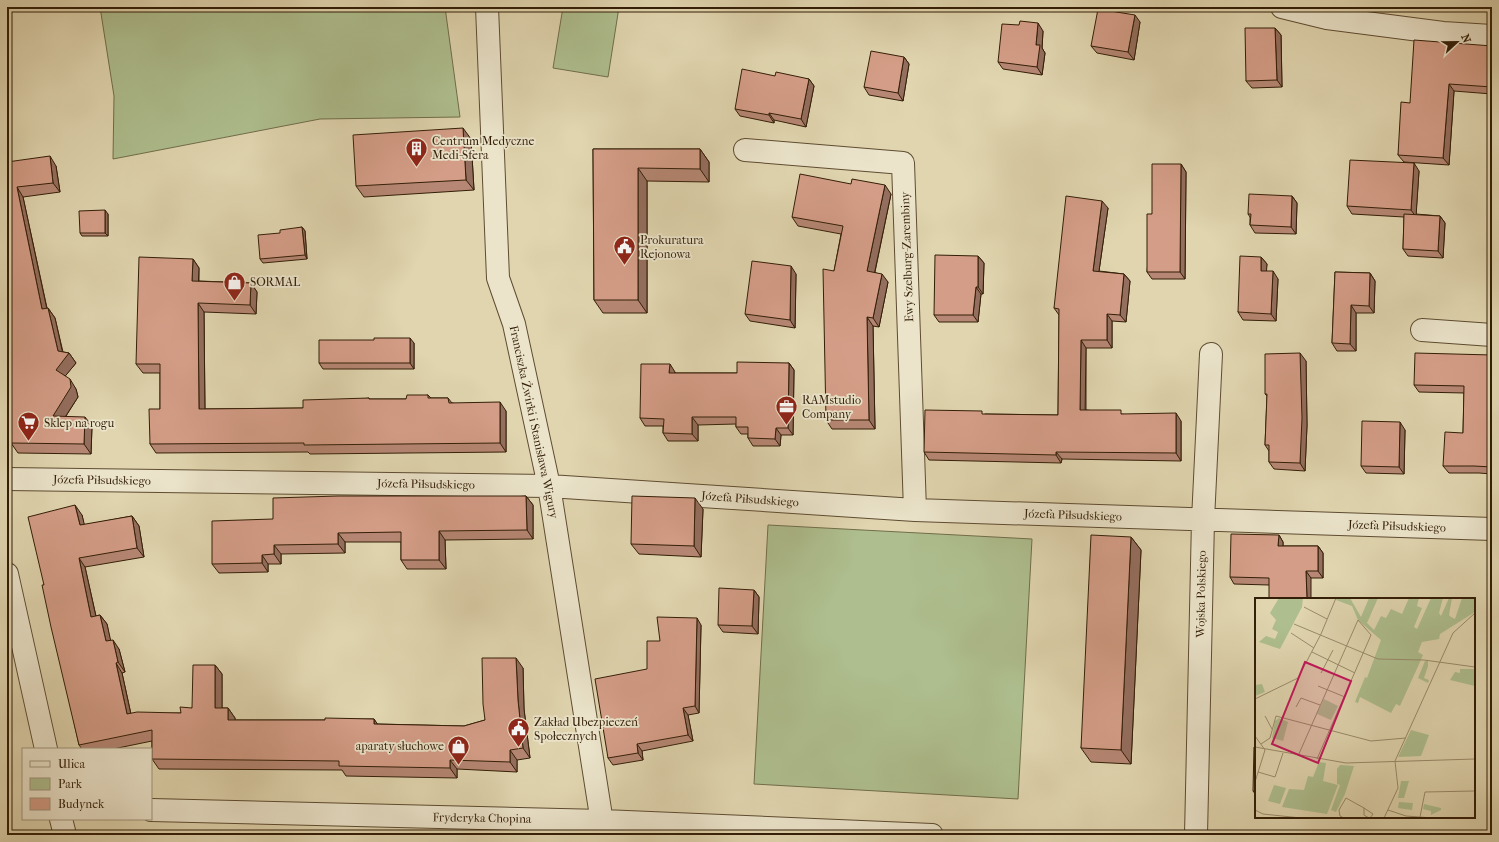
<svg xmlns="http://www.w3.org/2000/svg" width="1499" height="842" font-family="'IM FELL French Canon',serif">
	<rect width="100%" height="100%" fill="#e0d5af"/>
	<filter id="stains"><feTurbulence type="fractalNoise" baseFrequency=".005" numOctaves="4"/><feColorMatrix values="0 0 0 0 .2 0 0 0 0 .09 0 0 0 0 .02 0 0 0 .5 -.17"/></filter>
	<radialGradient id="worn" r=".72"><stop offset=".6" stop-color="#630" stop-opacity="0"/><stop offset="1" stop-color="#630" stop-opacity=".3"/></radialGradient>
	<path fill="#aebe8e" stroke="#706e4a" d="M100,7h345l15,110 -140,2 -207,40 1,-63z
		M563,7h56l-11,70 -55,-9z
		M768,525l264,14 -14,260 -264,-15z"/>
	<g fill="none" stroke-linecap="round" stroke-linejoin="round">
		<defs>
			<path id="minor" d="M487,7l11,271 16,46 35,162 55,349
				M1282,7l45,11 116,15 49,3
				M745,150l158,13 12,347
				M1422,330l70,5
				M7,479l542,7 366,24 577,19
				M7,574l39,175
				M151,810l452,11 329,14
				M61,819l4,16
				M1196,835l7,-315 8,-166"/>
		</defs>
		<use href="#minor" stroke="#5e4c31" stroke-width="24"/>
		<use href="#minor" stroke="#ebe4cb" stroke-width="22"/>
	</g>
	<path fill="#b68774" stroke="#331e07" d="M1383,7h57v2l-56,-1z
		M1140,22l-6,38 -37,-7 -6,-7z
		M1275,28l6,7 1,52 -30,1 -6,-7z
		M1043,31l-1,17 3,5 -3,22 -39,-6 -5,-7z
		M1492,46v48l-38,-3 -5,74 -45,-3 -6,-7 12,-52z
		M904,57l5,7 -6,37 -34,-6 -5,-8z
		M775,76l34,3 5,7 -8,41 -32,-7v3l-34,-7 -5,-7z
		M471,139l3,51 -110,7 -8,-11z
		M593,149h107l9,13v20l-62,-1v132h-44l-9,-13z
		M7,158l1,4 48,4 4,26 -37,5 24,111h1l7,10 8,34 6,1 7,10 -11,13 11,13 2,8 -12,19 26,10 -1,28 -73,-1 -7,-10 -4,-16z
		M1181,164l5,8 -1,107h-33l-5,-7 5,-58z
		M1419,171l-3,43 24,2 5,7 -2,35 -35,-2 -5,-7 1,-32 -52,-3 -5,-8z
		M891,194l-16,78 13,10 -9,45 -6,-1 2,103h-43l-6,-9 8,-149 7,-37 -43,-8 -6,-9z
		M1292,196l5,7 -1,31 -41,-1 -5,-8v-8l-2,-3z
		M1108,208l-9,63 25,3 6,7 -4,41 -14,-1v27h-26v62l95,11v40l-119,-2 -1,4 -132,-3 -5,-8 61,-38 73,1 1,-100 -5,-7z
		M108,214v22h-26l-2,-3z
		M302,227l3,4 2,28 -44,4 -3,-4 20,-26z
		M978,256l6,7 -1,31h-2l-3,28h-39l-5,-7z
		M1261,257l6,7 -1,7 12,8 -2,42 -33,-1 -5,-8z
		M193,259l6,9v13l52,2 6,9 -1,22 -52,-2 1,97 98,-1 66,-10 1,1h36l22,-4 3,3h17l4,5 54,8v41l-196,2 -2,-2 -152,1 -6,-9 10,-35v-36h-17l-7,-9z
		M1335,272l35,1 5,8 -1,32h-18v38h-19l-5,-8z
		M796,274l-1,54 -45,-7 -5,-7z
		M414,343v26h-91l-4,-6z
		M1492,355v119l-13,-1h-30l-6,-7 20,-33 1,-40 -45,-1 -5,-7z
		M1306,361l1,64 -2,46 -31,-2 -5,-7v-11l-4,-6 2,-49 -2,-2z
		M789,363l5,7 -1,65h-12l-1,11h-27l-5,-8v-4h-7l-5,-7v-3l-38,1v16h-30l-5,-8v-7h-18l-5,-8 35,-46v1h62z
		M1405,430l-1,44 -38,-1 -5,-7z
		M526,496l7,9v34l-88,1 1,29h-39l-6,-9v-18h-56v11l-64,1v10h-13v8l-49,1 -7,-9 61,-45z
		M703,509l-2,48 -62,-3 -8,-10z
		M82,515l2,10 48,-9 7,10 5,31 -59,10 11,49 4,-1 7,9 3,16 9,9 6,23 -3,1 9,41 50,-1 11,-5 23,-43 7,9v34h6l7,10v2h90l49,-1 3,5 87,2 21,-6 38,-52 1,41 6,49 -13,2v12l-60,-3v9l-111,-2 -4,-6 -183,-1 -7,-10v-18l-39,8h-31l-3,-4 -35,-160z
		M1279,535l4,7v4h35l5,7v25h-12l-42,7 -35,-1 -4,-7z
		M1131,537l10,13 -10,214 -40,-2 -10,-14z
		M754,590l5,7 -1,37 -35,-2 -5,-7z
		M701,625l-2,88 -11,2 5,26 -51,10 1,9 -30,5 -5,-7 52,-117z
		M1253,791h3v4z"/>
	<path fill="#946e5e" stroke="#331e07" d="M1135,15l5,7 -6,38 -6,-8z
		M1038,23l5,8 -1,17 3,5 -3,22 -5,-8 -1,-22z
		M1275,28l6,7 1,52 -5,-7z
		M904,57l5,7 -6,37 -5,-8z
		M809,79l5,7 -8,41 -5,-8z
		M1449,84l5,7 -5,74 -6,-7z
		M769,113l5,7v3l-5,-8z
		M463,128l8,11 3,51 -8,-10z
		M700,149l9,13v20l-9,-13z
		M50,156l6,10 4,26 -7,-9z
		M1414,163l5,8 -3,46 -5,-7z
		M1181,164l5,8 -1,107 -5,-7z
		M638,168l9,13v132l-9,-13z
		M885,185l6,9 -18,86 -6,-9z
		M17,187l6,10 26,122 -7,-10z
		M1292,196l5,7 -1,31 -5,-7z
		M1102,201l6,7 -10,70 -5,-7z
		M105,210l3,4v22l-3,-3z
		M1440,216l5,7 -2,35 -5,-7z
		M302,227l3,4 2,28 -2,-4z
		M978,256l6,7 -1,31 -5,-7z
		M1261,257l6,7 -1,14 -5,-7z
		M193,259l6,9 -1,22 -6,-9z
		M791,266l5,8 -1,54 -5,-8z
		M1273,271l5,8 -2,42 -5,-7z
		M1370,273l5,8 -1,32 -5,-7z
		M882,274l6,8 -9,45 -6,-9z
		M1124,274l6,7 -4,41 -6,-7z
		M251,283l6,9 -1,22 -6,-9z
		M976,287l5,7 -3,28 -5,-7z
		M198,303l6,9 1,106 -6,-9z
		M1351,305l5,8v38l-6,-7z
		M48,308l7,10 9,41 5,-6 7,10 -14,17 -6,-10 2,-19z
		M1107,314l5,7v27l-5,-8z
		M867,317l6,9 2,103 -6,-9z
		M410,338l4,5v26l-4,-6z
		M1081,340l5,8 -1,69 -5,-7z
		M1300,353l6,8 1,64 -2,46 -5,-8z
		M789,363l5,7 -1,65 -5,-7z
		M670,364l5,8 -1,8 -5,-7z
		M70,379l6,10 2,8 -18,28 -7,-9z
		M500,402l6,9v41l-6,-9z
		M1176,413l5,8v40l-5,-8z
		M85,417l7,9 -1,28 -7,-10z
		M692,417l6,8v16l-6,-7z
		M1400,422l5,8 -1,44 -5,-7z
		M776,428l5,7 -1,11 -5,-7z
		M1056,452l6,7 -1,4 -5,-8z
		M526,496l7,9v34l-6,-9z
		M695,498l8,11 -2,48 -7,-11z
		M75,505l7,10 5,20 -7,-10z
		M132,516l7,10 5,31 -7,-9z
		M439,531l6,9 1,29 -7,-9z
		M338,533l7,9v11l-7,-9z
		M1279,535l4,7v11l-5,-7z
		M1131,537l10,13 -10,214 -10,-14z
		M274,545l7,9v10l-7,-10z
		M1318,546l5,7v25l-5,-7z
		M262,555l6,9v8l-6,-9z
		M79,558l6,9 13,59 -7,-9z
		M1306,571l5,7v21h-4z
		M754,590l5,7 -1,37 -6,-8z
		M100,615l7,9 6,27 -7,-10z
		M697,618l4,7 -2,88 -4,-7z
		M113,640l6,9 6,23 -7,-10z
		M516,658l7,10 1,41 6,49 -7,-10 -5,-48z
		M116,663l6,10 11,51 -6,-10z
		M215,665l7,9v44l-7,-10z
		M228,708l7,10v11l-7,-9z
		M683,708l5,7 5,26 -5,-6z
		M374,719l7,10 -7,-5z
		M637,744l5,7 1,9 -5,-7z
		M510,750l7,10v12l-7,-10z
		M450,760l7,9v9l-7,-10z"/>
	<path fill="#d49d87" stroke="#331e07" d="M1098,9l37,6 -7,37 -37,-6z
		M1020,21l18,2 -2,22h4l-3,22 -39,-5 4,-38 17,1z
		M1245,28h30l2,52 -31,1z
		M1414,40l78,6v41l-43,-3 -6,74 -45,-3 3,-53 9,1z
		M871,51l33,6 -6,36 -34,-6z
		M742,69l33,7 1,-4 33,7 -8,40 -32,-6v2l-34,-6z
		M463,128l3,52 -110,6 -3,-51z
		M593,149h107v20l-62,-1v132h-44z
		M50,156l3,27 -36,4 25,122 6,-1 10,43 11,2 -13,17 14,9 1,8 -18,29 32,1 -1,27 -73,-1 -4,-16v-265z
		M1350,160l64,3 -3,47 -64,-4z
		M1152,164h29l-1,108h-33v-58h5z
		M800,174l51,10 1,-5 33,6 -18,86 15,3 -9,44 -6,-1 2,103h-43l-3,-151 11,2 9,-45 -51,-9z
		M1249,194l43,2 -1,31 -41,-2 1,-11h-3z
		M1066,196l36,5 -9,70 31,3 -4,41 -13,-1v26h-26l-1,70h41v4l55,-1v40l-120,-1v3l-132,-3 1,-42 57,1v3l76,1 1,-106 -5,-1z
		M105,210v23h-25l-1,-22z
		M1404,214l36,2 -2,35 -35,-2z
		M302,227l3,28 -45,4 -2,-24 22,-2v-3z
		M935,255l43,1v31h-2l-3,28h-39z
		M1240,256l21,1v14h12l-2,43 -33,-2z
		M139,257l54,2 -1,22 59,2 -1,22 -52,-2 1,106 104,-1v-8l66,-2v1h37l1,-4h21v3h20l1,5 51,-1v41l-196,2v-2l-154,1 -1,-35h11v-45h-24z
		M752,261l39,5 -1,54 -45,-6z
		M1335,272l35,1 -1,33 -18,-1 -1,39 -18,-1z
		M374,338h36v25h-91v-23h55z
		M1300,353l2,65 -2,45 -31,-1v-17h-4l2,-51h-2v-40z
		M1415,353l77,2v112l-18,-1h-31l2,-34 18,1 1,-47 -50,-1z
		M737,362l52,1 -1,65h-12l-1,11 -27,-1v-11h-12v-10h-44v17l-29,-1 1,-14 -24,-1 1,-54h29l-1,9h68z
		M1362,421l38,1 -1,45 -38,-1z
		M338,496h188l1,34 -88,1v29h-38v-28l-63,1v11l-64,1v9l-12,1v8l-50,1v-43l61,-2v-21z
		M632,496l63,2 -1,48 -63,-2z
		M75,505l5,20 52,-9 5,32 -58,10 12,59 9,-2 6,26 7,-1 5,22 -2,1 11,51 10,-2 44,1 -1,-6 12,1 1,-43h22v43h13v12h97v-2l49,1v5l90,2 21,-6 -2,-16 -1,-46h34l2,42 5,48 -13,2v12l-60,-2v8l-111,-2v-5l-187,-2v-29l-73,15 -28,-118 -9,-42h2l-16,-68z
		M1231,534l48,1 -1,11h40v25h-12l1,28h-38v-21l-39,-1z
		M1091,535l40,2 -10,213 -40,-2z
		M719,588l35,2 -2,36 -34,-1z
		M657,617l40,1 -2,88 -12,2 5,27 -51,9 1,9 -30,5 -13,-79 52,-10v-28h13z
		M1254,747h2v44h-3z
		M421,833l23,1v1h-23z"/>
	<defs>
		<symbol id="building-pin" viewBox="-11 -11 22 30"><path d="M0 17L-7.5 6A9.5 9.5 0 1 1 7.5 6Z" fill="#8f2418" stroke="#ebe4cb"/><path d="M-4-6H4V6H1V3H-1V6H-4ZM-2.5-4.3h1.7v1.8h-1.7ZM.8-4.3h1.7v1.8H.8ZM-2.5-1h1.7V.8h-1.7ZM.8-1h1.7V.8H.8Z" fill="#fff"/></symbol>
		<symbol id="civic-pin" viewBox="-11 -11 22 30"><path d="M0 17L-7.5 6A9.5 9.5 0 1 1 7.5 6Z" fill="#8f2418" stroke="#ebe4cb"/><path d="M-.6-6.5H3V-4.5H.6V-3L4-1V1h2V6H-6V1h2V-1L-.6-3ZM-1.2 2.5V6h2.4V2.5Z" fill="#fff"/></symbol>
		<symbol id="shop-pin" viewBox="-11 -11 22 30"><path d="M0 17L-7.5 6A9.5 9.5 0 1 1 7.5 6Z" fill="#8f2418" stroke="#ebe4cb"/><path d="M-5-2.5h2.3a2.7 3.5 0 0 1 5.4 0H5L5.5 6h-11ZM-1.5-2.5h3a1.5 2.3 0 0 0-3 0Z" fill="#fff"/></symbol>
		<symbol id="office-pin" viewBox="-11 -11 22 30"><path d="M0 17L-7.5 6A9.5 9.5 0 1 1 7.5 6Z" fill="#8f2418" stroke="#ebe4cb"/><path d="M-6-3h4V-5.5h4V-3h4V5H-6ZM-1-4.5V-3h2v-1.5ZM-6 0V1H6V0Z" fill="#fff"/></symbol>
		<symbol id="supermarket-pin" viewBox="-11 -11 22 30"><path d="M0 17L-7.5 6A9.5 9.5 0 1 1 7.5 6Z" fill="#8f2418" stroke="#ebe4cb"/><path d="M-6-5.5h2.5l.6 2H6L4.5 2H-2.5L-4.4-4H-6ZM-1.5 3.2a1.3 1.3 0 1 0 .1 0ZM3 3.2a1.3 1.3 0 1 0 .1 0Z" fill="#fff"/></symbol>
	</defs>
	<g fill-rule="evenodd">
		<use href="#building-pin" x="404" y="136" width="25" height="34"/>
		<use href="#civic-pin" x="612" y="234" width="25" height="34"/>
		<use href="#shop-pin" x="222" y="270" width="25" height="34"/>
		<use href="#office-pin" x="774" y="394" width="25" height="34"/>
		<use href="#supermarket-pin" x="16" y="410" width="25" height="34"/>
		<use href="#civic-pin" x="506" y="716" width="25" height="34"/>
		<use href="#shop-pin" x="446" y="734" width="25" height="34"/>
	</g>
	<g text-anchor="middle" stroke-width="3.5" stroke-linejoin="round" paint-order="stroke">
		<g font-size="12" fill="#331e07" stroke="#ebe4cb" text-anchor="start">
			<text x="432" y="145">Centrum Medyczne<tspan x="432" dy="14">Medi-Sfera</tspan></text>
			<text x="640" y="244">Prokuratura<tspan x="640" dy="14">Rejonowa</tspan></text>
			<text x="250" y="286">SORMAL</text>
			<text x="802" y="404">RAMstudio<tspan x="802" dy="14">Company</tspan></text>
			<text x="44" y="427">Sklep na rogu</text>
			<text x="534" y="726">Zakład Ubezpieczeń<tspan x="534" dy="14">Społecznych</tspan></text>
			<text x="444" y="750" text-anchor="end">aparaty słuchowe</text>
		</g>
		<g font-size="12" fill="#331e07" stroke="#ebe4cb">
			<text transform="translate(907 257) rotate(-92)" y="4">Ewy Szelburg-Zarembiny</text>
			<text transform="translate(534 422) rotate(78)" y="4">Franciszka Żwirki i Stanisława Wigury</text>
			<text transform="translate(102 480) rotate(1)" y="4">Józefa Piłsudskiego</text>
			<text transform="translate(426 484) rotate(1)" y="4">Józefa Piłsudskiego</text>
			<text transform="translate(750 499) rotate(4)" y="4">Józefa Piłsudskiego</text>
			<text transform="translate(1073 515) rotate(2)" y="4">Józefa Piłsudskiego</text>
			<text transform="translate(1397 526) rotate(2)" y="4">Józefa Piłsudskiego</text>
			<text transform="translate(1201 594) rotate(-89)" y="4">Wojska Polskiego</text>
			<text transform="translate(482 818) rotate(1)" y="4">Fryderyka Chopina</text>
		</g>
	</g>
	<g transform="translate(1255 598)">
		<rect width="220" height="220" fill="#e0d5af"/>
		<path d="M24,0h24l-1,9 -22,42 -21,-7 7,-6 9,3 3,-7 -6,-3 4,-9 -6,-7zM82,0h13l11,19 8,-19h9l-11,25 7,7 7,-14 5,2 5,-9 11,5 7,-16h10l-2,8 5,2 -8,19 3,2 14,-31h12l-4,15 2,3 8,-18h3l-3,17 2,2 4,2 7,-21h13v14l-35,22 -1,5 -17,3 -4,10 5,3 -3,7 -20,44 -4,-2 -5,9 -31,-16 -2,6 -3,-1 10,-25 2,1 14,-38 -23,-20 -6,-14 -16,-6zM170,63h3v5l-4,12 5,2 -1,3 -10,-5zM205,71h15v17l-25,-6 5,-8 5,1zM7,86l3,8 -10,4v-11zM69,101l14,7 -7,14 -14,-6zM24,120l9,4 -5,19 -11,-3 3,-17zM156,132l18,5 -8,21 -23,1zM64,164l7,1 -3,18 15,4 -11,29 -45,-7 7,-18 15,1 4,-14 5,1zM85,167l14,1 -9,28 -9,18 -5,-2 9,-25 -3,-1v-15zM146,183h8l-5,17h-6zM19,187l12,3 -6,16 -12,-3zM144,204l14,1 -1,7 -14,-2zM169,206l17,4v2l-10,5v-4l-8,-2z" fill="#aebe8e"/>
		<path fill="none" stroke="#9b8c6c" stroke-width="1" d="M49,9l23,12M39,26l84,35 46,1 51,7M36,35l23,15M57,54l43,21M66,75l12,-23M63,88l27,11M0,101l43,-21 23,-44 15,-36M41,109l5,-9 19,7M10,118l7,13M0,138l10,14M6,146l9,-6 6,-22 95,25 35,-3M0,149l91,16 129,-4M43,158l60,-136 13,15 -54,124M140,163l58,-128 22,-20M3,174l17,5 8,-24M0,184l10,-32M0,212l8,4 38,4M133,212l18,6 27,2M165,219l5,-25 50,-1M89,220l-4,-2 -1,-6 7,-12 18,10M114,220l-5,-3v-7l9,6 -3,4M129,220l14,-30 -3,-27"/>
		<path fill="#c2185b" fill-opacity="0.15" stroke="#c2185b" stroke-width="2" d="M50,64l46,19 -33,82 -46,-19z"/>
		<rect width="220" height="220" fill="none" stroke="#331e07" stroke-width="2"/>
	</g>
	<rect width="1499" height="842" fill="none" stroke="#e0d5af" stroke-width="24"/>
	<rect x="8" y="8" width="1483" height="826" fill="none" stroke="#331e07" stroke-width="2"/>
	<rect x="12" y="12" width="1475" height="818" fill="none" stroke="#331e07"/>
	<rect x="22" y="748" width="130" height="72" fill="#ebe4cb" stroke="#a1957d"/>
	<rect x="30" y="761" width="20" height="6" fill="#ebe4cb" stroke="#a1957d"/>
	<text x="58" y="768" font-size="12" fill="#331e07">Ulica</text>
	<rect x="30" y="778" width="20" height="12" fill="#aebe8e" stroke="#a1957d"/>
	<text x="58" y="788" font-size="12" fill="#331e07">Park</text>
	<rect x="30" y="798" width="20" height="12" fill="#d49d87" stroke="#a1957d"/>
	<text x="58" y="808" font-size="12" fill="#331e07">Budynek</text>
	<g transform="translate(1457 42) rotate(68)" stroke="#ebe4cb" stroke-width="3" paint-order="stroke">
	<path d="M0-3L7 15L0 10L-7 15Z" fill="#331e07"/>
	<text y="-6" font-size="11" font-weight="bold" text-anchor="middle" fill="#331e07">N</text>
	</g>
	<rect width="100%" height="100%" filter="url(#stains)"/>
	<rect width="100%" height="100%" fill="url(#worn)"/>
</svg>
